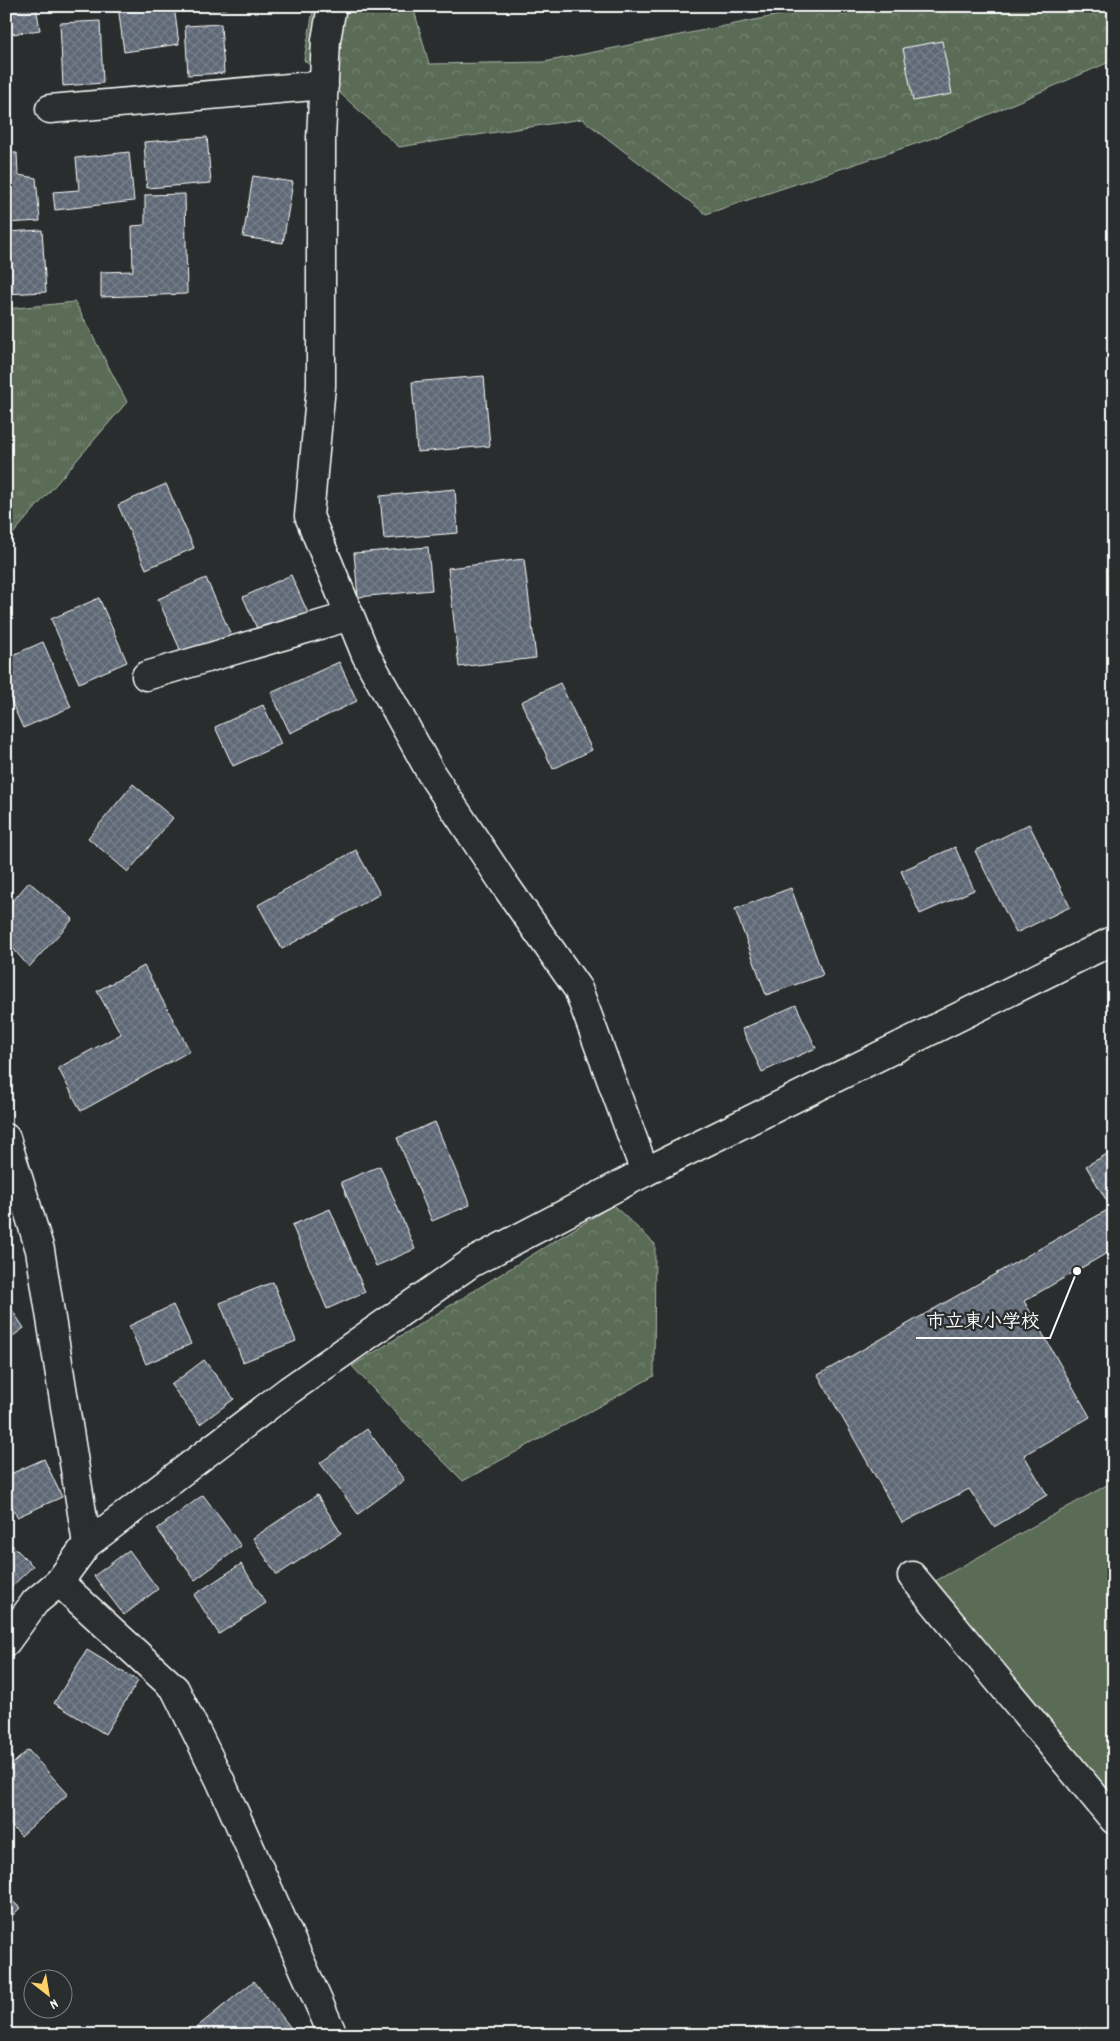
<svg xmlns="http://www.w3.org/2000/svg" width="1120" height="2041" font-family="Dekko,'Klee One',sans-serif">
	<defs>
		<pattern id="grass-tufts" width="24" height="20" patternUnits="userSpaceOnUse" patternTransform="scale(1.25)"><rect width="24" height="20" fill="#5a6c56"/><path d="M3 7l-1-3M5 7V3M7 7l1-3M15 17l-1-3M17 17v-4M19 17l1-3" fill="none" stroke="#73826f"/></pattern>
		<pattern id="forest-crowns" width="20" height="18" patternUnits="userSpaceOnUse" patternTransform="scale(1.25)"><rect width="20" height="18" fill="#5a6c56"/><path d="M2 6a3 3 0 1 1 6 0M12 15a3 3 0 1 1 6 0" fill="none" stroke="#73826f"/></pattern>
		<pattern id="building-cross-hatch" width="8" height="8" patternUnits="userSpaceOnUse" patternTransform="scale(1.25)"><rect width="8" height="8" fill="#5e6875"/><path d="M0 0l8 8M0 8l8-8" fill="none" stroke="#767f8a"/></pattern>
	</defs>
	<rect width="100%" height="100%" fill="#2a2d2e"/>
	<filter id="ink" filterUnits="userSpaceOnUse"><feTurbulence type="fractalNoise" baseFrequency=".02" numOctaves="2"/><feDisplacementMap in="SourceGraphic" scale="10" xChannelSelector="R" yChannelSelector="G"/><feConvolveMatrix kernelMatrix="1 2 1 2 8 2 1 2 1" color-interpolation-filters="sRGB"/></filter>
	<g filter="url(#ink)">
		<path fill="url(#grass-tufts)" stroke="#acb6aa" d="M75,302l52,100 -121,140v-233z"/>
		<path fill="url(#forest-crowns)" stroke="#acb6aa" d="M314,6h99l16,58 115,-2 281,-56h289v54l-175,76 -233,78 -124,-95 -183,28 -95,-87z
			M613,1205l42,39 -1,132 -191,105 -63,-63 -48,-52z"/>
		<path fill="#5a6c56" stroke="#acb6aa" d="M1114,1481v339l-191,-232z"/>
		<path fill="url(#building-cross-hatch)" stroke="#fff" d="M6,6h30l4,24 -34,5z
			M53,6h54v1l-54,5z
			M118,6h56l5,38 -55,8z
			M191,6h36v3l-35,2z
			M100,21l3,62 -40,3 -3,-63z
			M221,24l3,49 -36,2 -3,-49z
			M942,41l10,53 -39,7 -10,-53z
			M207,137l4,46 -64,5 -3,-46z
			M129,152l5,49 -79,9 -2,-18 26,-2 -3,-32z
			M6,153h11l1,22 18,3 4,43 -34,2z
			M253,176l40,6 -10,61 -40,-6z
			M185,194l2,100 -86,3v-25l32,-1 -1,-45 13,-1v-30z
			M42,230l4,62 -40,2v-62z
			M484,376l6,70 -73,6 -5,-70z
			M166,484l28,64 -48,21 -28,-64z
			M455,489l3,44 -74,6 -4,-43z
			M428,547l4,43 -74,7 -4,-44z
			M524,559l12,99 -77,9 -11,-99z
			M291,575l17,38 -48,22 -17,-38z
			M206,578l28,64 -48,21 -28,-64z
			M99,598l28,64 -48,21 -28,-64z
			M43,642l28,65 -48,21 -17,-38v-32z
			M339,662l18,39 -67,32 -19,-40z
			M560,683l32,67 -39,19 -32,-67z
			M263,705l18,39 -48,22 -18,-39z
			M133,784l40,34 -45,54 -40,-34z
			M1029,824l41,83 -54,26 -41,-82z
			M955,847l19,43 -54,24 -19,-43z
			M356,850l24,44 -98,55 -24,-44z
			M29,882l44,37 -44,48 -23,-27v-31z
			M791,888l32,87 -57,20 -31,-86z
			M144,966l46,85 -109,60 -23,-43 63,-34 -24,-43z
			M796,1005l20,43 -54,24 -20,-43z
			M435,1122l35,83 -38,16 -35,-83z
			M1114,1150v99l-90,52 66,116 -66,38 23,40 -53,32 -25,-38 -67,34 -84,-148 293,-167 -25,-42z
			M380,1166l35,83 -39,17 -35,-84z
			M330,1209l35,83 -38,17 -35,-84z
			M273,1282l23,59 -53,21 -23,-59z
			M6,1301l18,27 -18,13z
			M173,1305l18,39 -45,20 -17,-38z
			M204,1360l30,39 -34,25 -29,-39z
			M367,1429l37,51 -46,34 -38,-51z
			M44,1459l18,38 -45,20 -11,-24v-17z
			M203,1495l38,51 -46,34 -38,-51z
			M317,1495l24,38 -64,42 -24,-37z
			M12,1545l21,21 -27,26v-42z
			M129,1550l29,39 -34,26 -30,-39z
			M241,1564l25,39 -47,31 -25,-39z
			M87,1650l51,31 -33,53 -51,-31z
			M28,1750l40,44 -47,42 -15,-16v-50z
			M6,1895l14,13 -14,14z
			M254,1981l37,47 -8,7h-96z"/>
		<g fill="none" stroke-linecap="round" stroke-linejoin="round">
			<defs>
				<path id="minor" d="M332,6l-6,34 -5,98v248l-12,130 57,139 66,120 73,110 73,104 67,183
					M50,109l274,-24
					M146,676l204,-60
					M6,1138l34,112 47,294
					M912,1576l202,244
					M59,1582l116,107 45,91 113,255"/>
				<path id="tertiary" d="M6,1642l29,-40 24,-20 28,-38 201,-153 183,-128 174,-91 469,-232"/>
			</defs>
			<use href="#minor" stroke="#fff" stroke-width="31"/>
			<use href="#tertiary" stroke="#fff" stroke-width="31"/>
			<use href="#minor" stroke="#2a2d2e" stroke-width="28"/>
			<use href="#tertiary" stroke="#2a2d2e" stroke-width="28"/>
		</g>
	</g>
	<path fill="none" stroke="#fff" stroke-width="2" d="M1077 1271L1050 1338H916"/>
	<circle fill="#fff" stroke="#2a2d2e" stroke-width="2" cx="1077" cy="1271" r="5"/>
	<g font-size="19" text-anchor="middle" font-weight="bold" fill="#fff" stroke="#2a2d2e" stroke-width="5" stroke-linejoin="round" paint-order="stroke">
		<text x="983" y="1327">市立東小学校</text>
	</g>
	<rect width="1120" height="2041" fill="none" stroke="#2a2d2e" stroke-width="25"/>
	<rect x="12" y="12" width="1095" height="2016" fill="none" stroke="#fff" stroke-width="2" filter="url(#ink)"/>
	<g transform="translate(48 1994) rotate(149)"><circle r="24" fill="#2a2d2e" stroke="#7f8182"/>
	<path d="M0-4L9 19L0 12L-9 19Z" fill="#ffd166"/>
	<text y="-8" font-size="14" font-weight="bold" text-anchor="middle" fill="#ffffff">N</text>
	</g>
</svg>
